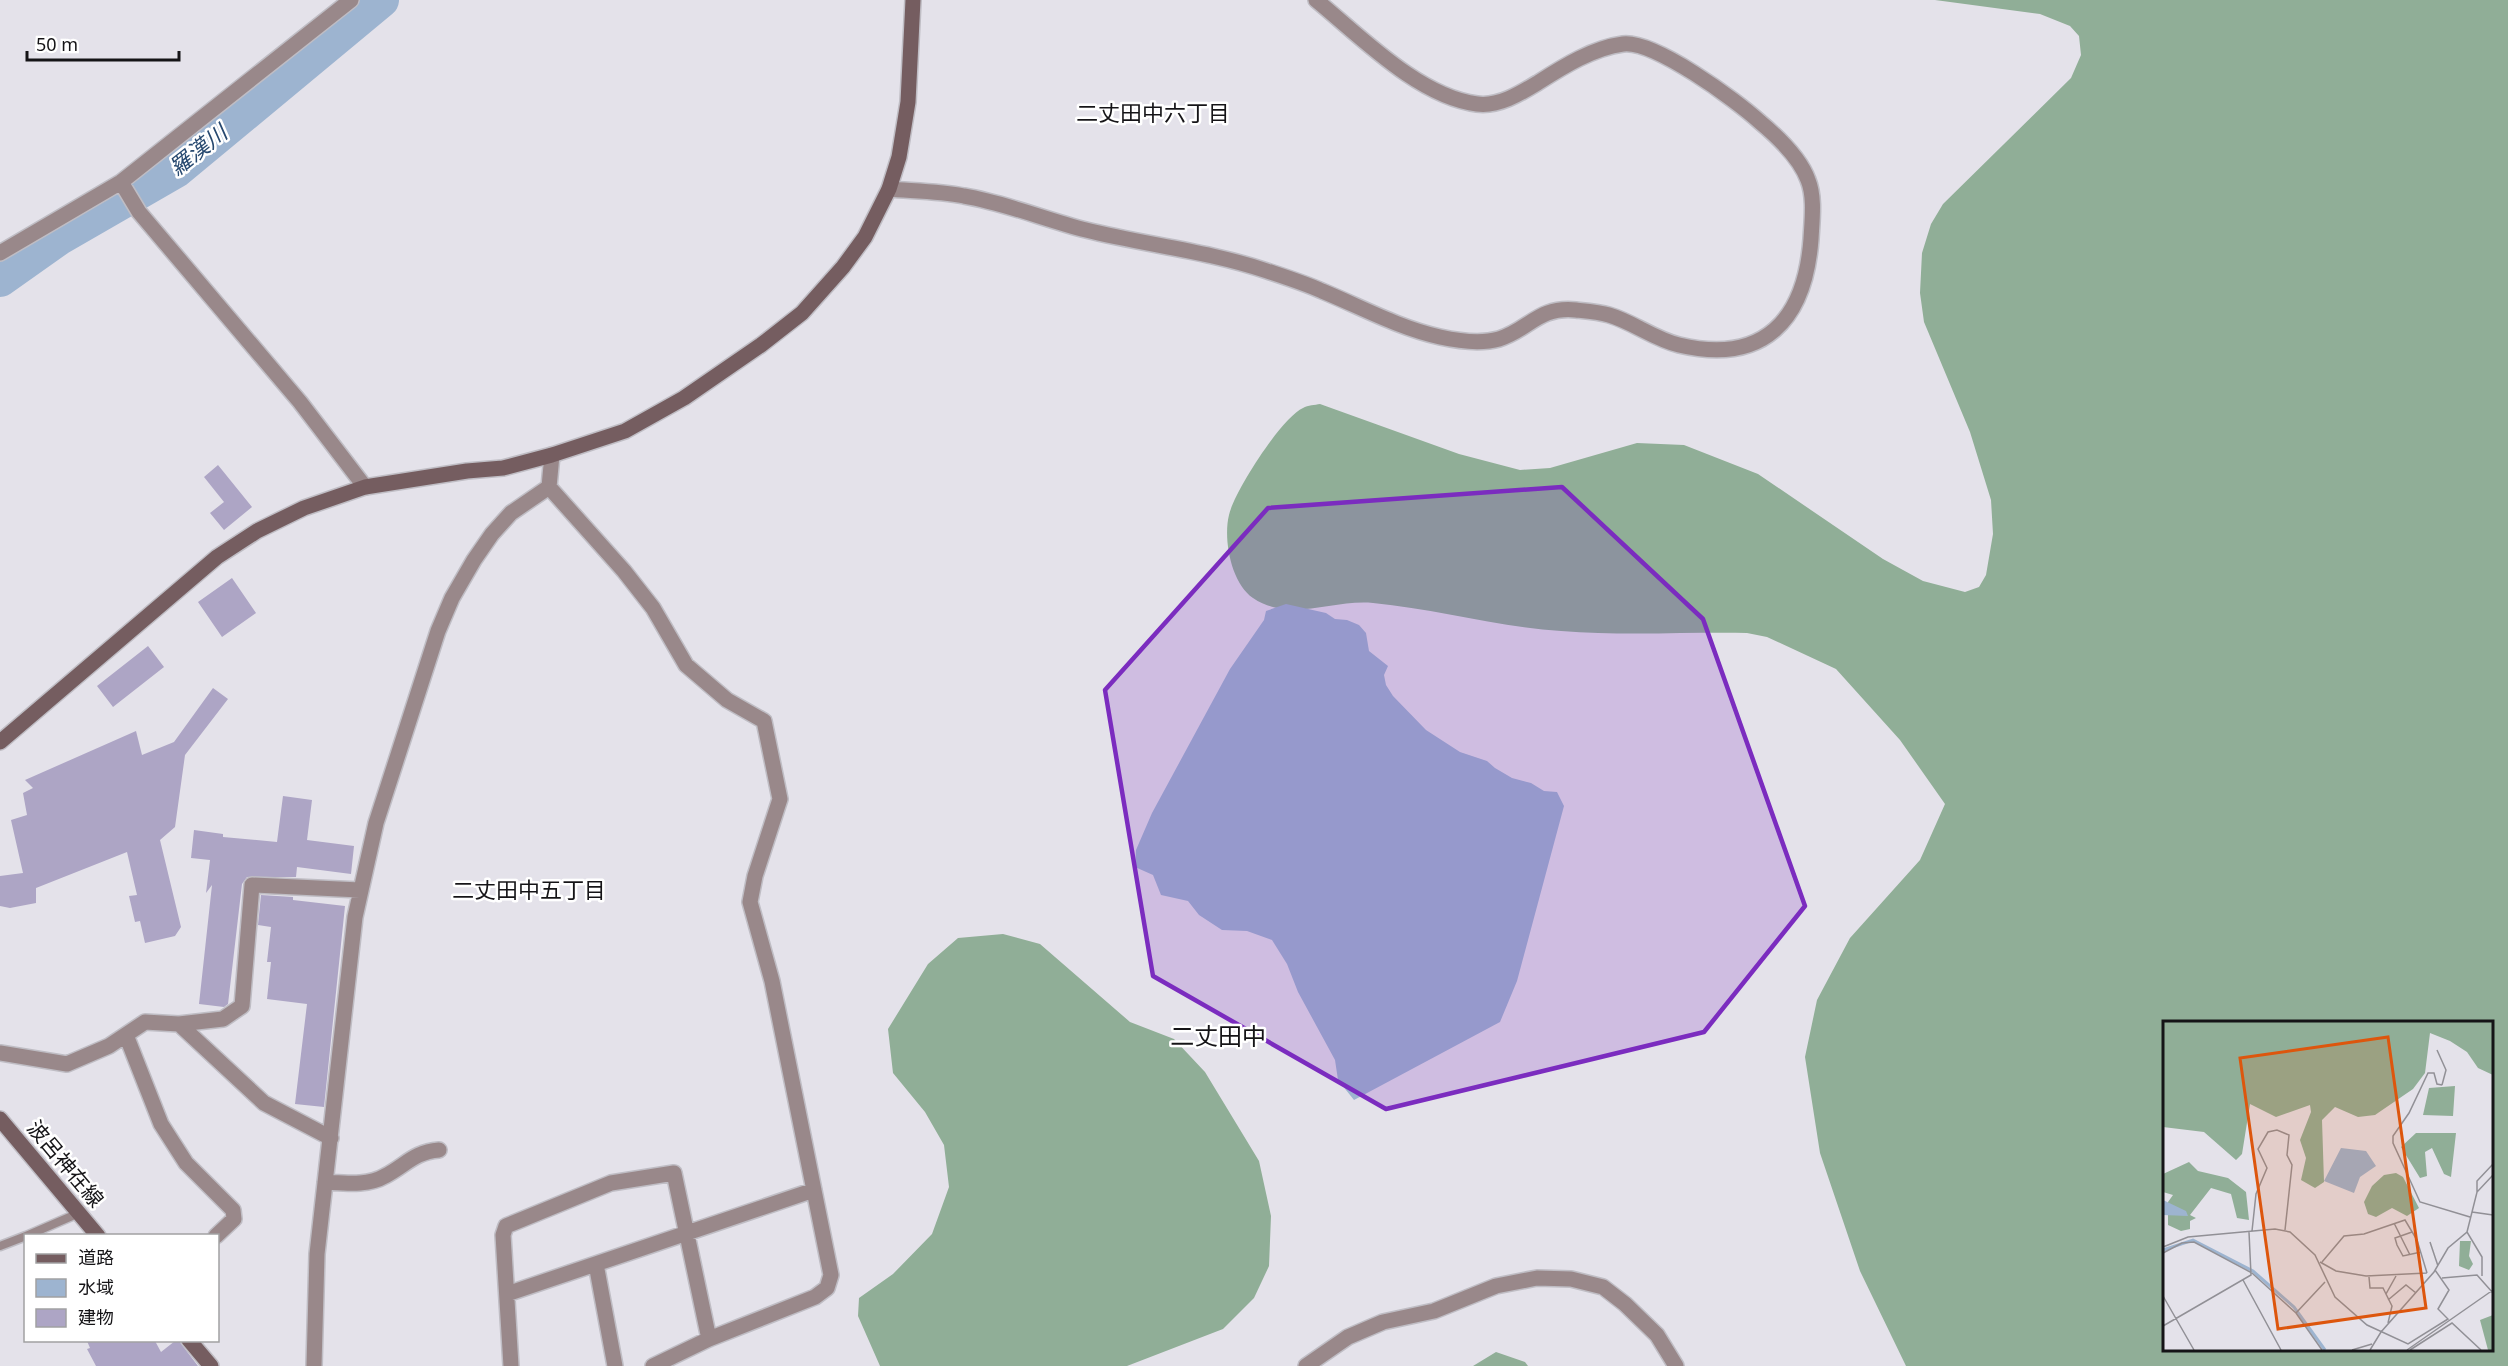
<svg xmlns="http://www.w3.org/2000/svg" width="2508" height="1366" font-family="'Noto Sans','Noto Sans JP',sans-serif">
	<rect width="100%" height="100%" fill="#e4e2ea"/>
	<path fill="#90ae97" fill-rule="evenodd" d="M1935,0h573v1366h-602l-46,-95 -40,-118 -15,-96 12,-57 33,-62 70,-78 25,-56 -45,-64 -64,-71 -69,-32 -20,-4c-62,-1 -125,3 -186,-2 -63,-4 -125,-22 -188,-28 -39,-4 -84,20 -120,-5 -22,-15 -30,-59 -24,-83 5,-23 53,-98 74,-107 5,-3 12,-3 17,-4l139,50 61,16 30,-2 87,-25 47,2 74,29 125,85 40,22 42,11 14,-5 7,-12 7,-41 -2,-34 -21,-68 -46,-110 -4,-29 2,-40 9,-29 12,-20 128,-126 10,-23 -2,-19 -9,-10 -30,-12zM2164,1022h328v328h-328z
		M1003,934l37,10 90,78 44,17 31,33 54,89 12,55 -2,50 -15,32 -31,31 -96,37h-247l-22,-50 1,-18 34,-24 39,-40 17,-47 -5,-42 -19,-33 -32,-39 -5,-44 40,-65 30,-26z
		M1496,1352l29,10 3,4h-55z"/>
	<path fill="#9db4d0" d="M1286,604l40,9 9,6 12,1 12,5 7,8 3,18 19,15 -4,9 2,10 7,11 33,34 34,22 27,9 8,7 17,10 19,5 13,8 13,1 7,14 -47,175 -17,41 -146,78 -16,-20 -3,-20 -37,-68 -11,-28 -15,-24 -25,-9 -25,-1 -23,-15 -11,-14 -27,-6 -8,-20 -18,-8 1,-17 16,-37 78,-144 34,-49 2,-9z"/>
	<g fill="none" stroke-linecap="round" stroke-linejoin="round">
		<path stroke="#9db4d0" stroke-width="36" d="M0,279l58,-41 118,-68 205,-170"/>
	</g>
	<path fill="#ada5c5" d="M218,465l34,42 -28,23 -14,-17 14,-11 -20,-25z
		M232,578l24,35 -34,24 -24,-35z
		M148,646l16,21 -51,40 -16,-21z
		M213,688l15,11 -43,56 -10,72 -15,13 21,87 -6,9 -30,7 -5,-22 -5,1 -6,-26 8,-1 -10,-43 -91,36v15l-26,5 -10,-2v-30l23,-3 -12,-53 16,-5 -4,-22 10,-5 -8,-8 111,-49 6,24 32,-13z
		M283,796l29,4 -5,40 47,6 -3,28 -54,-7 -1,10h-49l-5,7 -14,120 -4,3 -25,-3 13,-119 -6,8 4,-33 -19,-2 3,-28 29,4v3l54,5z
		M261,895l32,2v3l52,6 -21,201 -29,-3 12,-100 -40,-5 4,-37h-4l4,-35 -13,-2z
		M87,1341h68l6,11 14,-11h4l19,25h-102l-9,-17 3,-1z"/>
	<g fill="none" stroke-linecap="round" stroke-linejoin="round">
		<defs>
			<path id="lane" d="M26,1236l53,-23
				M0,1246l26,-10"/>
			<path id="street" d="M121,182l18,30 161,190 65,85
				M889,189c25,2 51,2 75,7 42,7 82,24 122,34 60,15 122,21 181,41 18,6 37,12 55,20 39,16 77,37 118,46 18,4 41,7 59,2 30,-9 39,-33 77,-29 10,1 23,2 33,5 24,7 45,24 70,30 85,20 126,-25 132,-106 1,-19 4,-42 -3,-59 -8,-22 -30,-43 -48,-58 -24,-22 -106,-82 -137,-78 -30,4 -59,22 -84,38 -18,11 -40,25 -62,22 -58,-7 -117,-68 -161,-104
				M0,253l121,-71 230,-182
				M552,455l-3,32 75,84 29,37 33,57 41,35 37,21 16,78 -25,77 -5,26 22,79 59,294 -4,13 -12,9 -106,42 -56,27
				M179,1024l44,-5 19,-13 10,-121 108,5
				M126,1035l35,89 25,39 47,47 1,9 -18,17
				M0,1053l67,11 42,-18 36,-24 34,2 85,79 67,35
				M325,1182c20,1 43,4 60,-6 21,-11 29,-24 54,-26
				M596,1264l19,102
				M507,1294l307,-104
				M314,1366l3,-112 38,-337 21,-94 62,-192 14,-33 22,-38 18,-26 19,-21 38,-26
				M511,1366l-8,-131 3,-9 105,-43 63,-10 35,166
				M1306,1366l42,-29 35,-15 51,-11 62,-25 41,-8 34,1 32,8 22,17 32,31 19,31"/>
			<path id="secondary" d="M0,742l217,-185 40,-26 47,-23 61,-21 102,-16 36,-3 49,-13 73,-24 59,-33 77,-53 41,-32 41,-46 22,-30 24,-48 10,-32 9,-55 5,-102
				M0,1119l98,117
				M189,1340l22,26"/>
		</defs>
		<use href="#lane" stroke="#bfbdc4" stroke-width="11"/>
		<use href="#street" stroke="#bfbdc4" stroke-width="18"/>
		<use href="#secondary" stroke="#bfbdc4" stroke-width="18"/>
		<use href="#lane" stroke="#99888a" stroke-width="8"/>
		<use href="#street" stroke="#99888a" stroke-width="15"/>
		<use href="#secondary" stroke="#755d60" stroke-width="15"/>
	</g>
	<path fill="#7b2cbf" fill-opacity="0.2" stroke="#7b2cbf" stroke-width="4.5" stroke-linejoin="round" d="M1562,487l141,132 102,287 -101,126 -318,77 -233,-133 -48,-286 163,-182z"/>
	<g text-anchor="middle" stroke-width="5" stroke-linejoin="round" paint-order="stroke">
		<g font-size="21" fill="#151417" stroke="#fff">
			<text transform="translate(65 1164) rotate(50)" y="7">波呂神在線</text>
		</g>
		<g font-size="22" fill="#151417" stroke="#fff">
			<text x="1153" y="121">二丈田中六丁目</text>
			<text x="529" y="898">二丈田中五丁目</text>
		</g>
		<g font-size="22" font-style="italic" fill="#26486f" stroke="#fff">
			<text transform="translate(198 150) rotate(-38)" y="8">羅漢川</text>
		</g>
		<g font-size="24" fill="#151417" stroke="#fff">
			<text x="1218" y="1045">二丈田中</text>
		</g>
	</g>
	<g transform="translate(2163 1021)">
		<rect width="330" height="330" fill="#e4e2ea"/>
		<path d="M0,1h330v53l-15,-7 -11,-16 -17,-11 -20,-8 -5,40 -12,16 -38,26 -17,2 -23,-10 -13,13 2,62 -9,6 -14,-8 5,-22 -6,-18 11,-28 -1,-7 -34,12 -26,-13 -8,50 -6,6 -32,-28 -41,-5zM292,65l-2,30 -30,-1 6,-27zM253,112h40l-5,44 -7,-3 -12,-26 -7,4 2,24 -7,2 -19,-31zM26,141l9,9 30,7 18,14 3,28 -12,-2 -6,-24 -20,-6 -21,27 6,3 -6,3v8l-9,2 -13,-6v-23l5,-7 -10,-3v-18zM233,152l7,4 16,31 -12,8 -15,-8 -16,9 -8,-3 -4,-12 8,-16 12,-11zM297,220h11l-2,15 4,8 -4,6 -10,-4zM330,294v35h-5l-8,-30z" fill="#90ae97"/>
		<path d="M178,127l25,3 10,15 -16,11 -6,16 -30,-12zM0,179l23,11 2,5 -25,-1z" fill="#9db4d0"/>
		<path fill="none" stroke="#9db4d0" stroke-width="3" d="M0,229l30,-10 60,31 41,36 31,43"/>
		<path fill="none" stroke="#919096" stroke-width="1.5" d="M274,29l9,20 -4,15M279,64l-5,-1 -3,-11h-6l-19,40 -16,23v7l27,59 50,15M314,171v-11l16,-17M309,191l21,3M231,202l16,32M89,210l4,-37 11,-26 -9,-19 10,-17 9,-2 12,5 -2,20 5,10 -7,65M249,211l-17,6 2,7 6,11 18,-4M304,211l15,25v19M267,221l8,24M0,226l25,-10 87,-8 15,3 25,23 20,42 32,28 41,19 40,-25 -10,-10 11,-19 -14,-20M0,232l19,-10 12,-1 58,31 44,40 26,37M157,241l16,9 30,5 61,-3M159,241l22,-26 20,-2 41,-14 12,20 10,33M206,256l1,11h13l3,6M279,257l35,-3 16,18M80,259l38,70M0,275l31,54M225,279l18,-15 10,8M133,292l29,-31M225,302l4,-17 -6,-12 10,-18M0,305l88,-51 -2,-43M189,329l20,-6M207,329l11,-18 53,-60 14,-24 19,-16 10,-40 16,-17M244,329l86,-60M247,329l42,-27 29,27"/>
		<path fill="#dd560d" fill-opacity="0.15" stroke="#dd560d" stroke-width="3" d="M225,16l38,271 -148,21 -38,-271z"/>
		<rect width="330" height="330" fill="none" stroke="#151417" stroke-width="3"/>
	</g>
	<rect x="24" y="1234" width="195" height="108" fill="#ffffff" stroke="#a1a1a2" stroke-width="1.5"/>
	<rect x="36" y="1254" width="30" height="9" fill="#755d60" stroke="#a1a1a2" stroke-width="1.5"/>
	<text x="78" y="1264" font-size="18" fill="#151417">道路</text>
	<rect x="36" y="1279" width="30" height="18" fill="#9db4d0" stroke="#a1a1a2" stroke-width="1.5"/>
	<text x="78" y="1294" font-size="18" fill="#151417">水域</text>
	<rect x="36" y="1309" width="30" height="18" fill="#ada5c5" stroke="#a1a1a2" stroke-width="1.5"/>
	<text x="78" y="1324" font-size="18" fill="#151417">建物</text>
	<path d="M27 51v9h152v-9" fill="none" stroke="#151417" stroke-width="3"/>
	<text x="36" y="51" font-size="18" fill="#151417" stroke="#ffffff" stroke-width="4.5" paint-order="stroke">50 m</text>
</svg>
